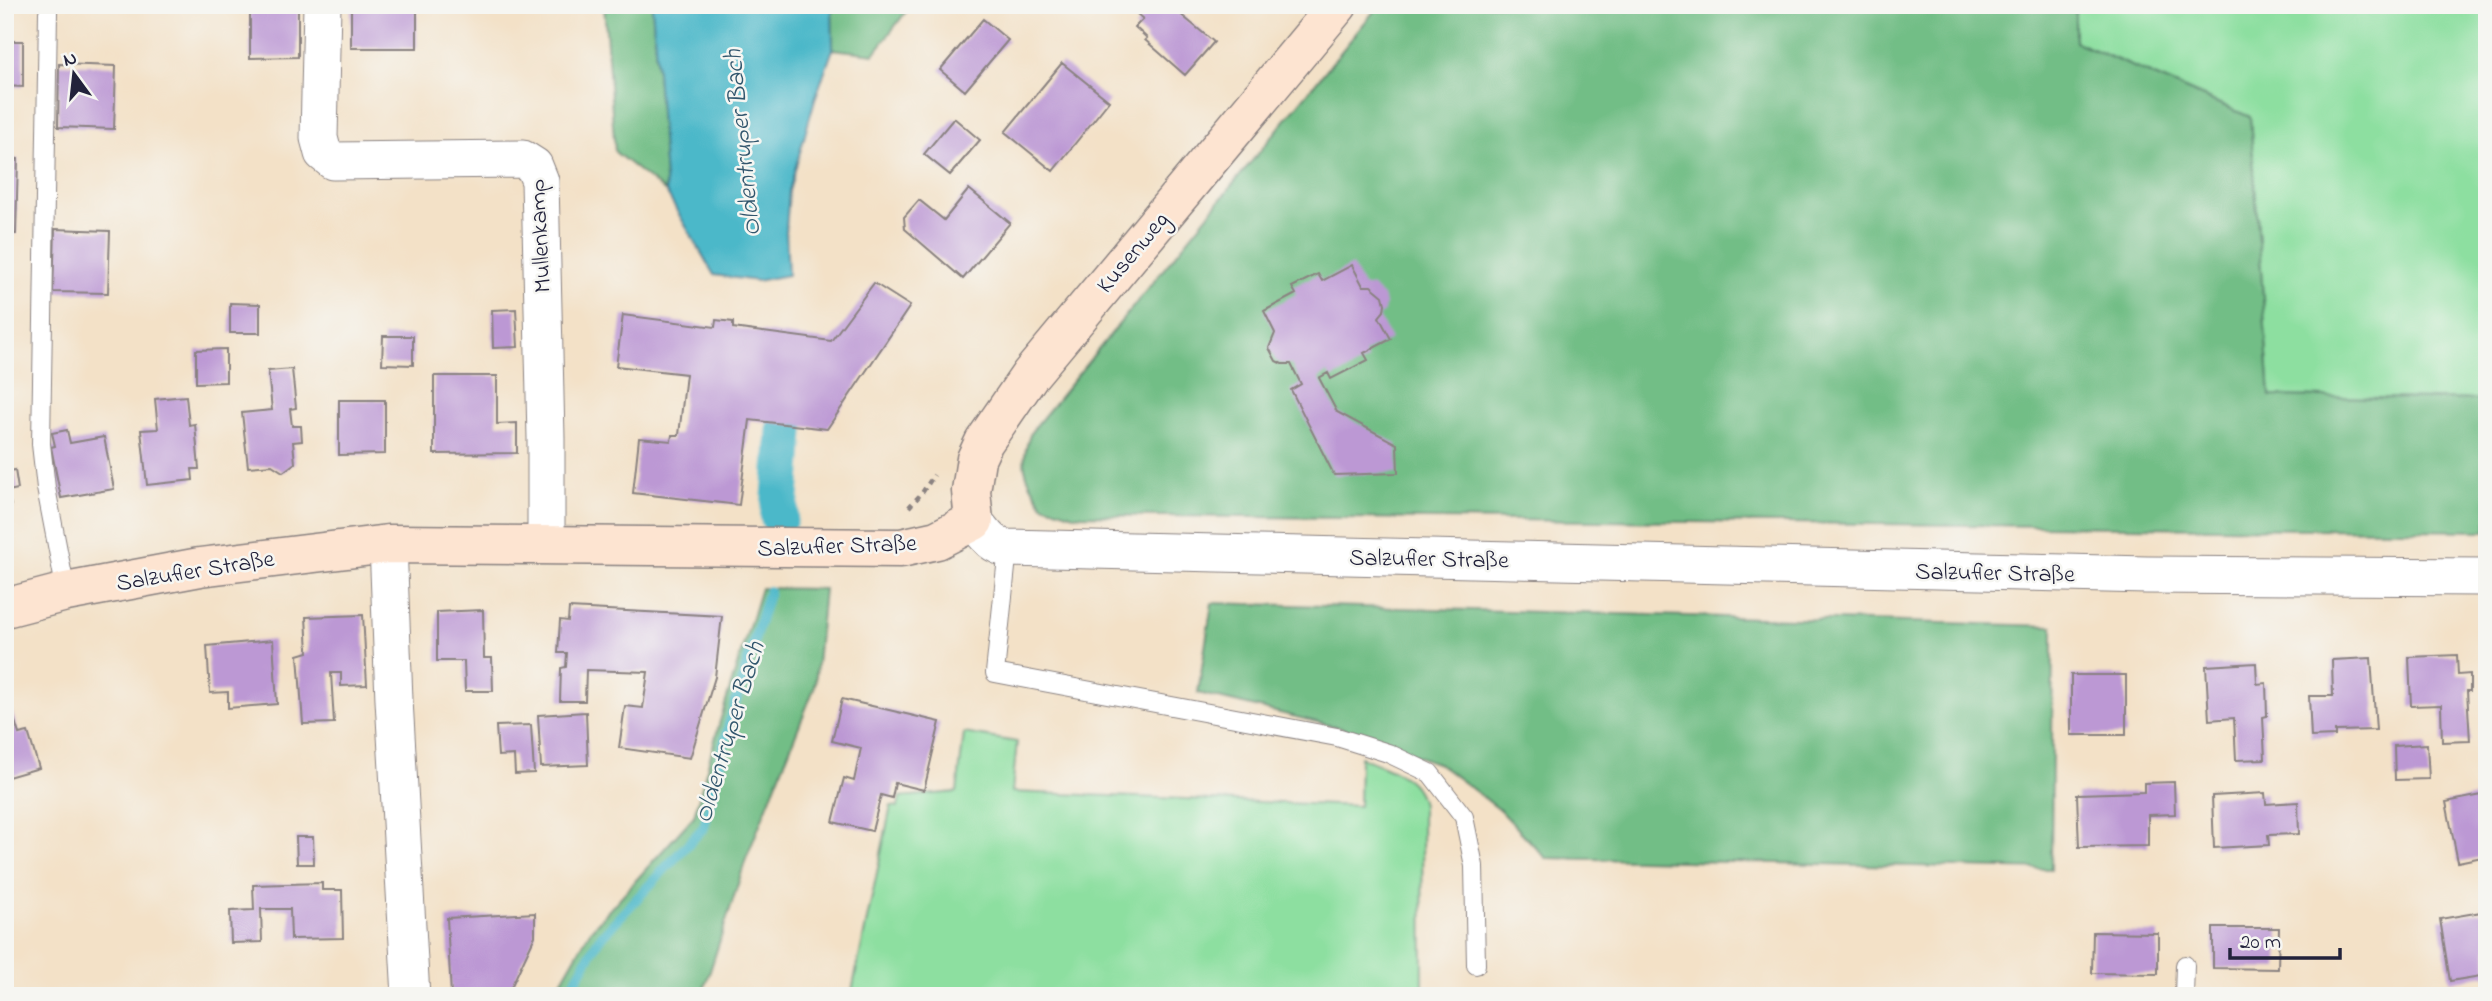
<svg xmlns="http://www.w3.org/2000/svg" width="2492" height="1001" font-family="'Indie Flower',sans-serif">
	<rect width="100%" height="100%" fill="#f6f6f2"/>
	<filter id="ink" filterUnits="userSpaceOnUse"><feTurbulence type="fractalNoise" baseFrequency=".0143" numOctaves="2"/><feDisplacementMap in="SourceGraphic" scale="14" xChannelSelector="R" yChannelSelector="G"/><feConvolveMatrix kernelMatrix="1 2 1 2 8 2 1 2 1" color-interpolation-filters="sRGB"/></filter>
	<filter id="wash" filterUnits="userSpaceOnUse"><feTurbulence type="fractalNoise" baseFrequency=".00686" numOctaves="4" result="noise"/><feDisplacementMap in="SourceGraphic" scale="28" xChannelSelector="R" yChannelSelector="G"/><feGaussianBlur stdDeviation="1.57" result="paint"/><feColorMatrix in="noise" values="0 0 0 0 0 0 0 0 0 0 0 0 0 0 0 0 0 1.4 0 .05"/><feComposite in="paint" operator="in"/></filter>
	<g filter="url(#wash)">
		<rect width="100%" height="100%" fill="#f3e1c7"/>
		<path fill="#8ddfa0" stroke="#58806e" stroke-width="2" d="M2075,5h232l12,5 1,-5h167v395l-217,-4 -20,-279 -176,-76z
			M964,733l53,9 -5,50 347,14 1,-49c26,11 58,17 62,49l1,190h-572l40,-190 7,1 2,-10 57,-5z"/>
		<path fill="#72be86" stroke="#4a7060" stroke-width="2" d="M604,5h48l14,187 -51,-40z
			M832,5h79l-37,49 -41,-5z
			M1379,5h696v37l175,75 20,279 217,4v131l-1413,-16 -31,-10c-18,-30 -25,-38 -12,-73z
			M761,588l63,1 -9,97 -69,173 -44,137h-149l37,-65 104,-115 26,-95z
			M1212,603l841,23 -2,243 -505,-11 -46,-48 -61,-46 -98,-36 -143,-35z"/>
		<path fill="#4cb8c9" stroke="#376d82" stroke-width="2" d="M652,5h180l1,44 -18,50 -26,92 -3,39 2,45 -31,6 -43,-6 -48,-83z"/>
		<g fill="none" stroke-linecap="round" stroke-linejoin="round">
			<path stroke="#4cb8c9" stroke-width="10" d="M567,996l32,-57 105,-112 25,-103 40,-133"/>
			<path stroke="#4cb8c9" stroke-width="38" d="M779,517l7,-93"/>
		</g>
		<g id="blocks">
			<path fill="#bc98d4" d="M250,5h48v52l-48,1z
				M351,5h66v43h-66z
				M1131,5h44l-2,3 41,34 -29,33 -40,-35 2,-2 -12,-11 8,-8 -14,-12z
				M983,19l25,21 -43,51 -25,-21z
				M5,41h18v46l-18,-1z
				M1062,63l47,38 -56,70 -48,-39z
				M59,64l57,2 -2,63 -56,-2z
				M954,118l26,22 -30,35 -26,-21z
				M5,158l13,1 -2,75h-11z
				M969,189l41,34 -47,56 -58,-50 -1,-12 15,-17 25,20z
				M55,229l55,2 -2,62 -55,-1z
				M1352,265l11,21h8l12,10 2,8 -1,7 -5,6 12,22 -27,14 4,7 -37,19 -3,-6 -9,5 18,34 60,32 1,29 -64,2 -43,-85 10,-6 -10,-20h-9l-6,-3 -7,-13 6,-15 -11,-22 32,-17 -4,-7 26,-13 4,7z
				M874,283l36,23 -83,123 -77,-9 -11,85 -106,-12 6,-55 32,3 1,-6h7l7,-61 -70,-8 7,-51 92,12 1,-7 17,2v6l98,13z
				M230,303l30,1v29h-30z
				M516,309l2,38 -25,1 -1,-38z
				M383,336h30v29l-31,-1z
				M226,349v33l-30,1v-33z
				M292,369l4,39 -6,1 2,17h9l1,15 -9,1 2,21 -12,9 -11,-7 -24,2 -6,-54 30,-3 -4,-39z
				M434,376h63v48l20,-1v30l-83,1z
				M186,396l3,29 6,-1 4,45h-7l1,11 -46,5 -6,-55 17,-1 -3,-30z
				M339,400h46v54l-46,1z
				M67,430l3,13 34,-6 10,52 -53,9 -10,-51 4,-1 -3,-13z
				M15,470l3,19 -10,2 3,16 -6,1v-36z
				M569,608l153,8 -7,61 -25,81 -71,-10 6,-42 18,2 5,-36 -62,-2 -1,31h-25l1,-33 5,-1 1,-14h-9l2,-33 8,1z
				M483,610l1,48h8l1,33h-28l-1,-30h-27v-49z
				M363,615l4,70 -26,1v-13h-10l3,50 -31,1 -5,-69 10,-3 -2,-35z
				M273,640l4,64 -49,4v-16l-18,1 -3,-47z
				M2457,655l1,20 12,-1v17h-3l3,50 -28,1 -1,-37 -30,1 -2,-49z
				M2371,658l5,72 -41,1v5l-24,1 -2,-41h24l-1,-36z
				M2256,663l1,21 9,-1 1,33 -4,1 2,42 -29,1 -2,-42 -25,2 -3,-54z
				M2071,675h55v60h-55z
				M5,689l14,45 9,-2 11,36 -34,10z
				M842,699l98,23 -16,68 -29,-7 -3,15 -11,-3 -9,36 -39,-9 11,-44 10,3 7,-33 -29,-7z
				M586,712l2,53 -47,2 -3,-52z
				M531,725l3,48 -19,1 -1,-19 -16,1 -2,-30z
				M2427,744l2,35 -34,1 -1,-34z
				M2174,782l1,32 -27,1v31l-69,1 -2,-53 67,-2v-9z
				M2265,793l1,11 32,-2 1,32 -31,1 1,10 -55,3 -2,-52z
				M2487,794v62l-29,6 -12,-60z
				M296,837h17l1,27h-17z
				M322,883v7h20l1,48 -52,1 -1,-30h-29l1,33 -31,1 -1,-32 24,-1 -1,-25z
				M2487,911v64l-37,6 -10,-62z
				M535,913v23l-28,60h-56l-4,-78z
				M2213,928h66l-1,41 -65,-1z
				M2093,932l65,1v41l-66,-1z"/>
		</g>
	</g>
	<g filter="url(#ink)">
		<use href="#blocks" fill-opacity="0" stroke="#8a8281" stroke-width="2"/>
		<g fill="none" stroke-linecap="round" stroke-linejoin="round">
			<defs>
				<path id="lane" d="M48,12l-7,432 5,44 20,104
					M1008,548l-13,125 342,64 51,16 42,20 34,44 10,49 2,99
					M2184,996l1,-31"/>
				<path id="street" d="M322,5l-3,133 4,15 10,8 190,-2 11,7 6,15 6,257v106
					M974,521c10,12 17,25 34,27l1139,27 340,2
					M388,544l6,156 17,296"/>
				<path id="secondary" d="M5,608l61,-16 134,-25 188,-23 513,4 36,-8 37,-19 -3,-30 5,-32 8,-17 46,-67 308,-370"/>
			</defs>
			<use href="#lane" stroke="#8a8281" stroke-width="20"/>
			<use href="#street" stroke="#8a8281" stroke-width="39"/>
			<use href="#secondary" stroke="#8a8281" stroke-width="41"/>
			<path stroke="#8a8281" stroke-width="4.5" stroke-dasharray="5 5" stroke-linecap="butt" d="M909,507l13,-14 12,-18"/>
			<use href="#lane" stroke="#fff" stroke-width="18"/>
			<use href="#street" stroke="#fff" stroke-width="37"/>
			<use href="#secondary" stroke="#fde4d1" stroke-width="38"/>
		</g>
	</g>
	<g text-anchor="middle" stroke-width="5" stroke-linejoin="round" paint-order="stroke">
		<g font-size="24" fill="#22223b" stroke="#f6f6f2">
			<text transform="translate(539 236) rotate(-93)" y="8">Mullenkamp</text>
			<text transform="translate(1132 252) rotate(-50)" y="8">Kusenweg</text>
			<text transform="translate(837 545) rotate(-2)" y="8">Salzufler Straße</text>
			<text transform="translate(1429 558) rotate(1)" y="8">Salzufler Straße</text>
			<text transform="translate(195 570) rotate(-9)" y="8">Salzufler Straße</text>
			<text transform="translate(1995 572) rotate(1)" y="8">Salzufler Straße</text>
		</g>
		<g font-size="26" font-style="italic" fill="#31566d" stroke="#f6f6f2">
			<text transform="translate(741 143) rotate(-96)" y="9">Oldentruper Bach</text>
			<text transform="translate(728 732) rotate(-73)" y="9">Oldentruper Bach</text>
		</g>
	</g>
	<rect width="2492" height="1001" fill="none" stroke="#f6f6f2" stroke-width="28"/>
	<g transform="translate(74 74) rotate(345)" stroke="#f6f6f2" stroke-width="5" paint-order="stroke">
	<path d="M0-5L12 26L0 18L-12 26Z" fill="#22223b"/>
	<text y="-10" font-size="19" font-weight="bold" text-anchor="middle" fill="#22223b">N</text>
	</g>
	<path d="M2230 948v10h110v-10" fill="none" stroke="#22223b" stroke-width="3.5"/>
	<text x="2240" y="948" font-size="21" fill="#22223b" stroke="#f6f6f2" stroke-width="5" paint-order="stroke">20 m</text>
</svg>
